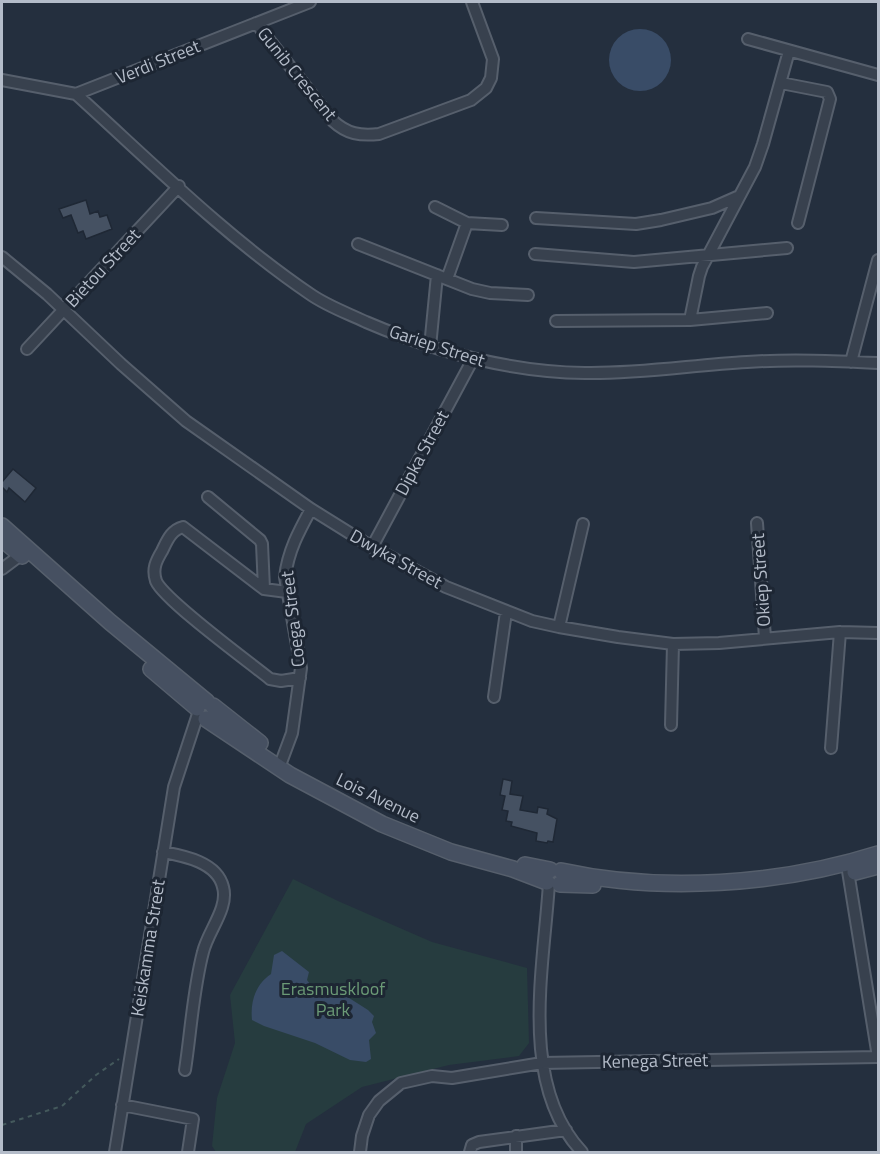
<svg xmlns="http://www.w3.org/2000/svg" width="880" height="1154" font-family="'Titillium Web',sans-serif">
	<rect width="100%" height="100%" fill="#242f3e"/>
	<path fill="#263c3f" d="M293,879l45,22 94,41 95,26 2,75 -10,13 -70,9 -87,22 -56,37 -11,28h-79l-4,-6 5,-48 18,-55 -5,-48z"/>
	<path fill="#394c67" d="M609 60a31 31 0 1 1 62 0a31 31 0 1 1-62 0Z
		M282,951l27,21 -2,8 8,11 7,4 13,-6 33,21 6,6 -2,6 4,11 -7,7 2,19 -5,3 -16,-2 -35,-17 -51,-17 -12,-6c-2,-19 4,-36 19,-46l3,-19z"/>
	<path fill="#455162" stroke="#1f2835" stroke-width="1.5" d="M86,200l4,14 8,-3 2,6 7,-2 5,14 -26,10 -3,-8 -5,2 -7,-18 -8,3 -4,-9z
		M13,469l23,19 -11,14 -16,-14 -2,4 -5,-5v-5z
		M503,779l9,2 -2,13 13,2 -3,14 17,3 1,-6 10,2 -1,5 10,5 -4,23 -5,-1 -1,2 -11,-2 1,-8 -26,-7 1,-4 -6,-1 2,-10 -6,-1 3,-14 -5,-1z"/>
	<g fill="none" stroke-linecap="round" stroke-linejoin="round">
		<defs>
			<path id="street" d="M256,23l77,98c14,13 27,15 46,13l92,-34 15,-12 5,-10 2,-19 -21,-57
				M748,39l130,36
				M2,80l74,14 234,-92
				M781,83l46,9 3,7 -32,124
				M76,94c75,68 150,143 234,200 17,12 37,19 56,28 70,30 142,50 219,51 54,1 108,-8 162,-11 44,-3 88,-1 131,1
				M435,207l32,16
				M536,218l100,6 25,-4 51,-12 25,-11
				M358,244l114,45 18,4 38,2
				M535,254l99,8 153,-14
				M2,257l45,37 74,70 65,57 125,88 61,38 74,40 86,34 27,6 59,10 55,7 46,-1 121,-11 38,1
				M447,279l20,-56 35,2
				M690,320l77,-7
				M556,321l134,-1 9,-44 3,-9 53,-100 8,-23 26,-93
				M430,347l7,-72
				M27,349l152,-163
				M851,362l27,-102
				M208,497l52,43 2,4 2,45
				M757,523l8,115
				M372,547l101,-188
				M2,569l24,-18
				M287,592l-23,-3 -81,-62c-12,3 -16,14 -21,24 -6,10 -10,18 -6,30 8,19 93,81 114,98l11,2 19,-3
				M559,627l24,-103
				M494,697l12,-85
				M671,725l2,-81
				M831,748l9,-116
				M279,768l13,-35 9,-65 -16,-91c3,-26 14,-46 26,-68
				M163,852c21,4 54,10 60,35 6,21 -15,44 -20,65 -10,38 -12,79 -18,118
				M847,865l31,192
				M549,883c-5,84 -31,201 33,269
				M122,1105l71,14 -5,33
				M516,1136v16
				M115,1152l59,-365 24,-73
				M360,1152l2,-16 7,-21 10,-14 22,-18 31,-7 20,2 90,-15 336,-6
				M470,1152l2,-7 7,-3 87,-12"/>
			<path id="secondary" d="M2,526l108,96 97,80
				M2,539l20,17
				M151,669l46,39
				M213,706l47,37
				M206,719l84,56 92,49 69,28 62,17 34,13
				M525,865l25,5
				M561,871c100,22 219,14 317,-17
				M855,872l23,-6
				M560,884l33,1"/>
		</defs>
		<use href="#street" stroke="#565f6c" stroke-width="14"/>
		<use href="#secondary" stroke="#565f6c" stroke-width="18"/>
		<path stroke="#44595c" stroke-width="2" stroke-dasharray="4.5 4.5" stroke-linecap="butt" d="M2,1125l60,-19 34,-31 23,-16"/>
		<use href="#street" stroke="#38414e" stroke-width="10"/>
		<use href="#secondary" stroke="#465061" stroke-width="15"/>
	</g>
	<g text-anchor="middle" stroke-width="6" stroke-linejoin="round" paint-order="stroke">
		<g font-size="18" fill="#b4bcc9" stroke="#1d2633">
			<text transform="translate(158 62) rotate(-22)" y="6">Verdi Street</text>
			<text transform="translate(297 74) rotate(51)" y="6">Gunib Crescent</text>
			<text transform="translate(103 268) rotate(-47)" y="6">Bietou Street</text>
			<text transform="translate(437 346) rotate(18)" y="6">Gariep Street</text>
			<text transform="translate(422 453) rotate(-62)" y="6">Dipka Street</text>
			<text transform="translate(396 559) rotate(29)" y="6">Dwyka Street</text>
			<text transform="translate(761 580) rotate(-94)" y="6">Okiep Street</text>
			<text transform="translate(293 619) rotate(-97)" y="6">Coega Street</text>
			<text transform="translate(378 798) rotate(26)" y="6">Lois Avenue</text>
			<text transform="translate(148 948) rotate(-81)" y="6">Keiskamma Street</text>
			<text transform="translate(655 1061) rotate(-1)" y="6">Kenega Street</text>
		</g>
		<g font-size="18" fill="#6b9a76" stroke="#1d2633">
			<text x="333" y="995">Erasmuskloof<tspan x="333" dy="21">Park</tspan></text>
		</g>
	</g>
	<rect width="880" height="1154" fill="none" stroke="#b4bcc9" stroke-width="6"/>
</svg>
